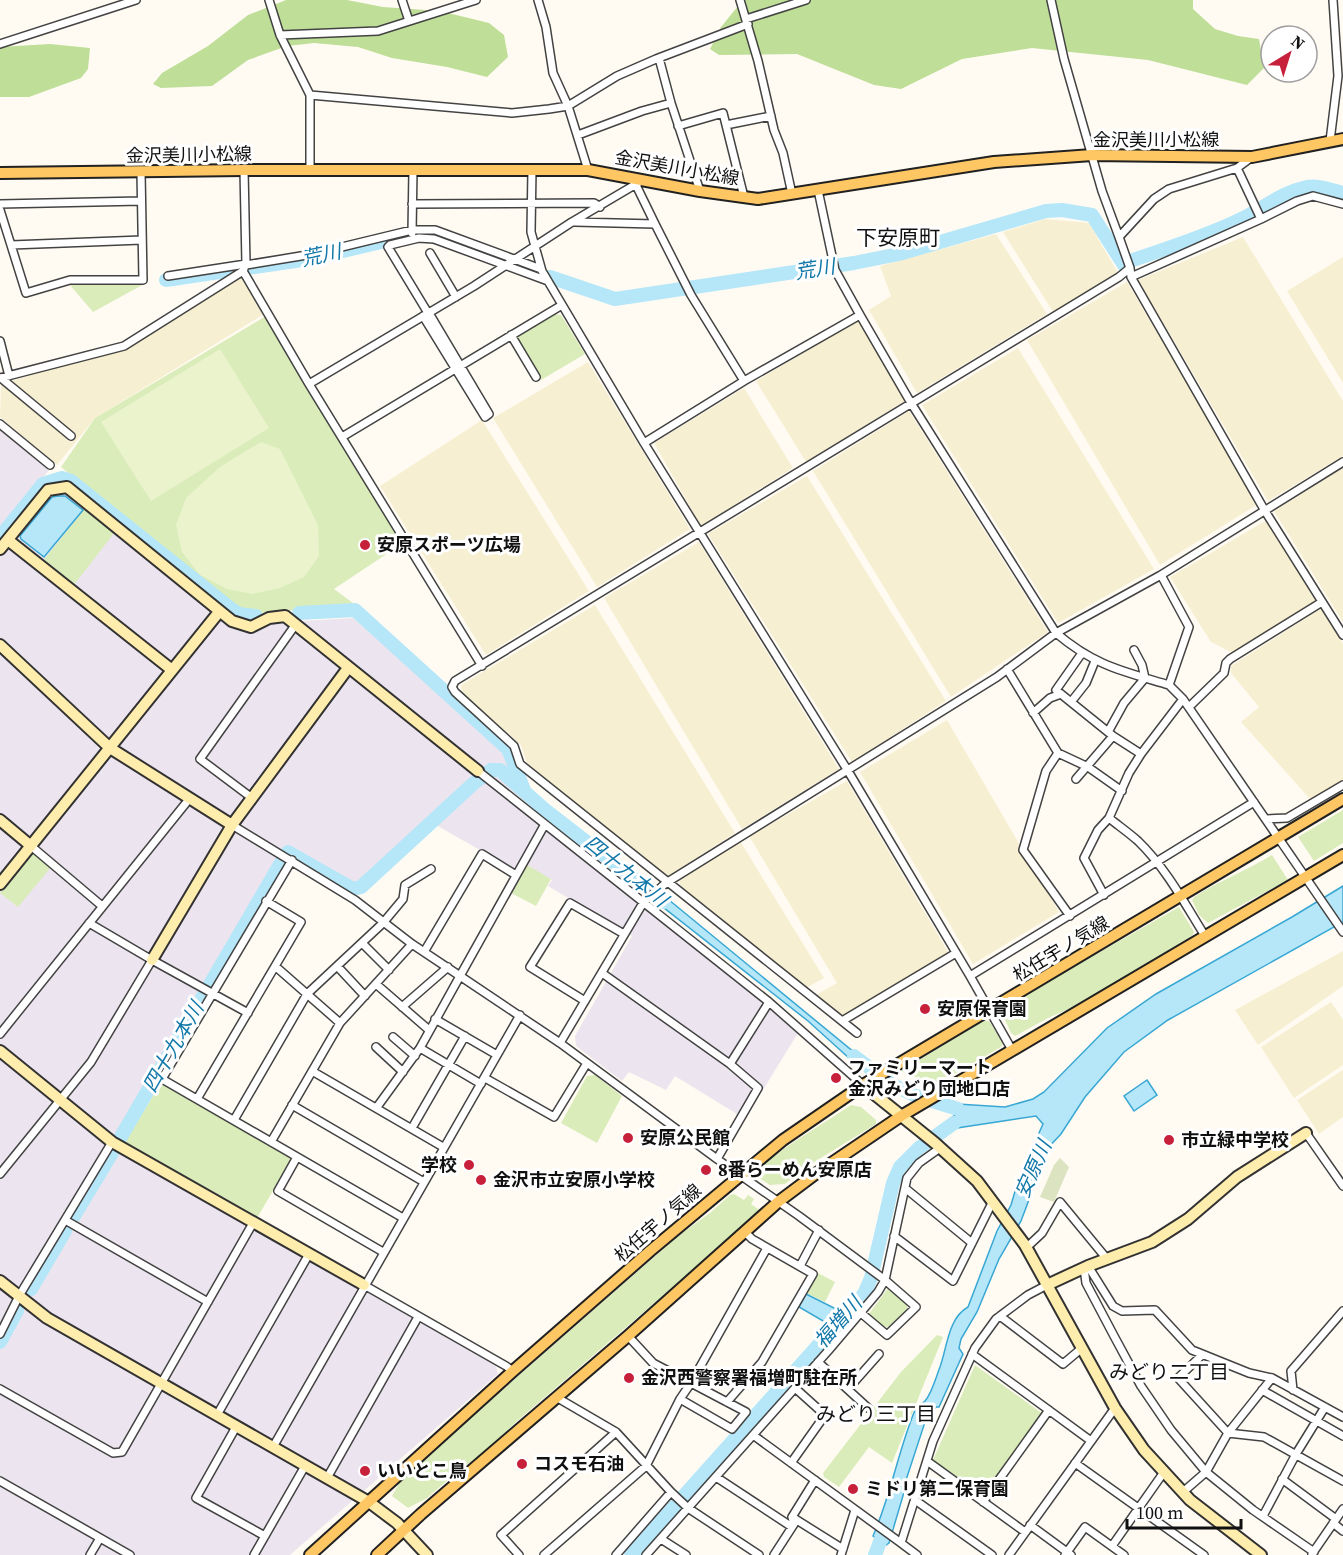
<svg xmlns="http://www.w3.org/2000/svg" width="1343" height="1555" font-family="'Source Serif 4','Noto Sans JP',serif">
	<rect width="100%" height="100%" fill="#fffbf3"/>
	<path fill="#ece4ee" d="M0,429l50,40 -50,61z
		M55,492h13l158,128 41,3 86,-5 152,133 30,70 242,192 21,20 -53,86 -70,-43 -9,14 -37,-18 -7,9 -46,-35 -1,-10 57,-100 -84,-50 4,-6 -31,-17 -6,7 -79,-45 -77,67 -9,-2 -56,-31 -177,290 379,217 2,8 -208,181h-290v-1019l8,7 40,-47z"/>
	<path fill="#f7efd1" d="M1045,219l44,4 29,50 -65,39 -50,-80z
		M996,234l51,80 -130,79 -48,-83 22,-14 -11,-30z
		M1243,237l100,164v55l-75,45 -130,-221z
		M1343,257v126l-56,-92z
		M242,276l22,38 -169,104 -38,47 -57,-48 1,-33 123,-36z
		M1127,282l131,222 -98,61 -133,-225z
		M858,320l47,81 -99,61 -50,-81z
		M1018,348l136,221 -96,54 -136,-218z
		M588,362l102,167 -93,58 -104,-169z
		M744,388l49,80 -92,58 -47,-83z
		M909,411l139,221 -97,65 -138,-226z
		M482,420l107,171 -103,64 -106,-169z
		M1343,468v154l-69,-111z
		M807,476l139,225 -94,61 -144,-228z
		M1267,520l49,82 -83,51 -22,-11 -41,-65z
		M699,542l140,227 -97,60 -138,-231z
		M595,605l140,228 -68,44 -139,-111 -7,-21 -59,-52 -1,-8z
		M1322,608l21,36v137l-32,19 -70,-78 18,-15 -28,-34v-7z
		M947,720l112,192 -86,52 -113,-192z
		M847,781l103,174 -108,63 -26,-21v-2l21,-12 -88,-147z
		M740,841l84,137 -18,10 -126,-100v-8z
		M1343,951v35l-85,59 -23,-35z
		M1331,1002l12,18v45l-49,33 -33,-51z
		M1343,1070v47l-24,17 -22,-34z"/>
	<path fill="#daecba" d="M146,283l-53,29 -24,-28z
		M555,314l6,1 24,39 -44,26 -26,-42z
		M266,316l137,227 -69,46 23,17 -101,7 -15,-1 -180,-145 34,-49z
		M86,507l29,25 -42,54 -30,-25z
		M1343,810v33l-29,18 -16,-24z
		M33,852l18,15 -33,40 -18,-14z
		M1272,855l16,25 -80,43 -9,-8 -7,-15 2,-3c25,-16 53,-27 78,-42z
		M527,865l24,14 -15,27 -25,-13z
		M1179,907l15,25 -2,4 -112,68 -32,14 -33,18 -4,-3 -11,-24z
		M983,1021h6l14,22 -2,4 -66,38 -34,-14z
		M595,1075l27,21 -25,47 -36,-20 26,-47z
		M161,1083l129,74 1,3 -34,58 -133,-75z
		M851,1105l10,2 15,13v4l-65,40 -26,20 -15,1 -11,-7 -2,-8c28,-25 62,-43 94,-65z
		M734,1194l10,6 4,-5 6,4 -3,5 10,7 -245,211 -30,29 -27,19 -32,28 -19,10 -16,-12 10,-18 276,-242 32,-23 20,-18z
		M818,1273l17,9 -10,20 -19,-9z
		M888,1288l19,16v5l-18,18c-7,1 -17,-7 -20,-13z
		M937,1335l6,2 -51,126 -23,-16 -30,40 -15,-10 -1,-4 78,-101z
		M975,1365l68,49 -59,80h-5l-46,-34z"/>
	<path fill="#bfde98" d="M286,0h61l36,7 57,4 49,12 15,12 4,22 -21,20 -40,-10 -55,-9 -34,-11 -44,-4 -27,3 -39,14 -36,26 -51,2 -8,-4 9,-11 46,-27 40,-31z
		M743,0h450v9l22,20 23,7 21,3 5,29 -17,17 -99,-25 -116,-12 -70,11 -61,30 -27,-4 -77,-31 -78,1 -9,-6 11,-22z
		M50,44l40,4 -2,21 -7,9 -52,19h-29v-50z"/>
	<path fill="#dce3c1" d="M1060,1158l9,9 -15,35 -14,-5 14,-32z"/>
	<path fill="#eaf3cc" d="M220,349l49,79 -118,73 -50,-79z
		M261,442l19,7 38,76 1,31 -15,21 -24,11 -28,6 -25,-5 -27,-14 -18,-23 -6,-27 10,-27 35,-32z"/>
	<path fill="#b5e7f9" stroke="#38a7d3" stroke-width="1.5" d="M58,496h7l18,14 -39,47 -23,-18 -1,-3 32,-39z
		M1343,886v36l-175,98 -44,32 -39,45 -24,37 -16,17 -11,26 -1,12 -12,32 -22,38 -22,53 -16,27 -2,9 4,6 -24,53h-3l-11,15 -20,61v6l-16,54 -3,2 -13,-9c18,-41 25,-85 42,-126 3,-5 6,-5 10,-9 7,-8 11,-24 15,-34 7,-19 8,-49 28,-60l29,-76 14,-26 8,-27 24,-54 -7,-8 -92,14 -2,4 -7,-4 20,-15 -1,-4 -12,-3v-5l63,4 28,-8 11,-7 63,-64 49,-34 136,-77z
		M663,895l209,172 -12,1 -52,-47 -154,-121z
		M887,1077l32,15 -3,6 -33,-15z
		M1147,1080l10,15 -23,16 -10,-15z
		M806,1294l36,18 -12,13 -31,-18z"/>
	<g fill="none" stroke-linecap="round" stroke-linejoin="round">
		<path stroke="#b5e7f9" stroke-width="14" d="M1133,260c35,-12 70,-23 104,-39 23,-10 44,-29 70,-34 12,-2 24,3 36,6
			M514,264l20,7
			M550,277l65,22 239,-36 45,-9 147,-43 16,-1 30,5 32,50
			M166,280l143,-21 106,-25h20l71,27
			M0,537l43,-53 19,-6 9,3 159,127 9,6 17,2
			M299,613l56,-3 153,139 16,41
			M288,852l65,37 8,-2 113,-104 17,-13h9l44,39 120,93
			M854,1056l37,28 25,12 42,13
			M119,1140l163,-279
			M74,1216l38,-63
			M31,1289l34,-58
			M0,1342l17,-31
			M631,1555l233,-261 7,-16 22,-95 7,-16 19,-19 35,-25
			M875,1555l11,-29"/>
		<defs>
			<path id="street" d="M269,0l11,35 30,60v75
				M402,0l7,21
				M538,0l8,27 7,46 15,33 20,64
				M740,0l18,61 16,69 9,23 9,41
				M1051,0l13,59 38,132 17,46
				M746,19l60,-19
				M280,35l98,-4 98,-31
				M0,44l136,-44
				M659,58l12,45
				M310,95l202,18 37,-4 19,-3 49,-30 39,-17 92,-35
				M726,125l45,-9
				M678,126l45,-13 21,84
				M578,135l64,-24 29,-8 29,88
				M1330,141l8,-65 -5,-76
				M1237,168l24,51
				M532,169l-1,63 11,39 102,172 204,328 122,205
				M818,190l17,80 25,45
				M0,204l141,-3
				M412,204l182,-1 6,4
				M0,210l26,83 44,-13h73l-2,-108
				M575,222l80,2 -19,-39
				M655,224l36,71 53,86
				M412,233l1,-64
				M11,245l131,-5
				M430,253l26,44
				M246,265l67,-11 99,-24h23l106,39
				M1130,268l1,9 134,234 78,124
				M243,271l66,113 173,282
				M168,276l78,-12
				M1131,277l130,-58 36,-18 16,-5 30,8
				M428,313l-40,-66 2,-2 29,-7 15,1 114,42
				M429,313l60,101
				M423,316l62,101 4,-3
				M511,335l25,42
				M0,341l9,35
				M0,378l124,-32 119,-75 3,-7 -2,-94
				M1,378l70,58
				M309,384l165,-98 98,-64 71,-42
				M0,424l50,41
				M342,437l220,-132
				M644,443l100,-62 116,-66 51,88 145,230c39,33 66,38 113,52
				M1343,462l-182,113 28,52 -20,58 14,14 160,233
				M1082,653l-26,37 57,46 28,18
				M1007,669l51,84 -12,18 -23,79 47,66
				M1183,699l-42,55 -12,19 -20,45c10,8 20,15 29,23 28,27 47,63 67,95
				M1071,702l15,-19 9,-22
				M1189,707l35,-34 2,-10 4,-4 92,-57
				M1033,713l17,-15 11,-4
				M1108,732l16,-29 21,-25 -3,-13 -8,-15
				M1058,753l30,14 34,24
				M478,771l291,231 94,83
				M1076,779l37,-43
				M252,798l-52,-39 96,-135
				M1267,819l20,-1 56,-33
				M232,825l123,75 57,44 48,32 85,-152
				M31,846l71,60
				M292,860l-130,219 241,139
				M1104,895l-20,-37 14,-28 11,-12
				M89,923l63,37
				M362,943l27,27
				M424,952l58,-98 34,21
				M956,953l-114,68 -322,-257 -6,-18 -59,-54 -3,-5 3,-6 664,-404 11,-9 -11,-31 35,-38 15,-10 68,-21 15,-11
				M337,966l28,30
				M602,973l128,91
				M376,984l53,46
				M585,1001l-55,-34 40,-64 54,31
				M402,1007l46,-40
				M435,1019l62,36
				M842,1021l15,12
				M340,1023l72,-79
				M0,1034l190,-236
				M393,1037l22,19
				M376,1047l27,25
				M420,1048l61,36
				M1012,1050l-42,-74 284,-174
				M312,1071l131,76
				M485,1078l69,39 33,-54
				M197,1099l104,-177 -35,-21
				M292,1105l132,77
				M377,1107l43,-59 40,-72 100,67
				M234,1120l73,-126 76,-71 20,-24 2,-14 26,-16
				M412,1128l53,-92
				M1306,1133l37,53
				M271,1142l69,-119 -65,-57
				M297,1157l-19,34 105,61
				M717,1159l-157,-116 83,-140 23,-20 331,-206 59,-44 105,-58
				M0,1174l91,-112 61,-102 96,53
				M905,1188l67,55
				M65,1220l143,82
				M894,1236l59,45 40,-80
				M1026,1248l16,-15 18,-31 47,57
				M800,1266l19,-36
				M1088,1266l25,40 9,5 33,-1 37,40 57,23 23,5 71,39
				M1084,1268l2,15 28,53 27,50 30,44 35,42 47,38 61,42
				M364,1285l142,81 7,5
				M861,1313l26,22 29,-28 -31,-27 22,-102 12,-15 21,-15
				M1000,1316l63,48 19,-16
				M0,1334l19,-38 93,-154
				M628,1336l25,27 93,49 -14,17 -52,-30
				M972,1354l119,87
				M1202,1355l-24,23 50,55 36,4 79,44
				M818,1362l50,46
				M0,1389l113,64 9,-1 131,-229
				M848,1389l31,-35
				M1262,1390l81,46
				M1293,1390l-2,-19 52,-60
				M556,1397l60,35 55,60 -55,63
				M727,1402l35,-40 51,-88 -61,-35 -7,-7
				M217,1415l92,-161
				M236,1427l-40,71 69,38
				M753,1435l148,108
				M273,1447l247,-432
				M927,1461l98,71
				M791,1463l34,-48 -30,-27
				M1075,1463l129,92
				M716,1477l76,50
				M327,1478l91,-161
				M1282,1479l54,40
				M0,1481l130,74
				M671,1492l17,16 71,47
				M1183,1492l23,-20 22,-39 44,-55
				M915,1500l77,55
				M983,1502l66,-92
				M1263,1516l33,-62 29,-47
				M792,1517l51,32
				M1333,1523l10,8
				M1030,1525l41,30
				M661,1539l25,16
				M1112,1546l52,-74
				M1312,1554l31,-45
				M90,1555l10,-17
				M254,1555l51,-89
				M519,1555l-18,-20 115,-103
				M544,1555l102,-89 34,-67 11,-16 76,-135
				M646,1555l182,-204 50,-59 7,-12 -86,-64 -82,-57 41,-71 -28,-24 39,-62
				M774,1555l20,-31 -2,-7 23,-37
				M841,1555l14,-45
				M917,1555l-16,-12 32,-102 42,-93 21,-29 32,-24 19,-10
				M1009,1555l106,-147
				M1065,1555l20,-28 39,28"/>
			<path id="secondary" d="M8,540l164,130
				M0,549l48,-59 19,-3 165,134 19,6 18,-9 16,-2 193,155
				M0,645l110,103 122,77
				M0,820l31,26
				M0,884l219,-272
				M152,960l80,-135 116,-157
				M0,1051l112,91 252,143
				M863,1085l72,58 42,38 48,64 90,163 29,42 46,50 71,55
				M0,1281l47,37 322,184 28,21 30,32
				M1047,1285l41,-19 64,-24 36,-23 49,-42 69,-44"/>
			<path id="primary" d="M0,173l244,-3h344l112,21 58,8 236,-37 98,-7 160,2 91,-18
				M310,1555l203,-184 137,-120 133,-111 80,-55 480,-286
				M377,1555l44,-41 207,-178 150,-134 36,-27 87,-59 442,-261"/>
		</defs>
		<use href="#street" stroke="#434343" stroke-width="10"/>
		<use href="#secondary" stroke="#323232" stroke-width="14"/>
		<use href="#primary" stroke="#212121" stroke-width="14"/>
		<use href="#street" stroke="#fff" stroke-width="7"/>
		<use href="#secondary" stroke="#ffedae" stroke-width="10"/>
		<use href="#primary" stroke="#fec764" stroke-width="10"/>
	</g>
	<g fill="#c7203b" stroke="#fff" stroke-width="2">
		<circle cx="365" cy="545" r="6"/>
		<circle cx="925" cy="1009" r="6"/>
		<circle cx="836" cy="1078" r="6"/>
		<circle cx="628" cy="1138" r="6"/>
		<circle cx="1169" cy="1140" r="6"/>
		<circle cx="469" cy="1165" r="6"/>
		<circle cx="706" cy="1170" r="6"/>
		<circle cx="481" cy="1180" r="6"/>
		<circle cx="629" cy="1378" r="6"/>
		<circle cx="522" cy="1464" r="6"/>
		<circle cx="365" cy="1471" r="6"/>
		<circle cx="853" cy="1489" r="6"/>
	</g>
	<g text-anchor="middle" stroke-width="6" stroke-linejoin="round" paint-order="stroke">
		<g font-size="18" fill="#101010" stroke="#fff">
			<text x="1156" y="146">金沢美川小松線</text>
			<text transform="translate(189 155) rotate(-1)" y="6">金沢美川小松線</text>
			<text transform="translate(677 168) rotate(10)" y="6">金沢美川小松線</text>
			<text transform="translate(1061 949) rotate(-31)" y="6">松任宇ノ気線</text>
			<text transform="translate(658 1223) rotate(-41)" y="6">松任宇ノ気線</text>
		</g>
		<g font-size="18" font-weight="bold" fill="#101010" stroke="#fff" text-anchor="start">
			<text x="377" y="551">安原スポーツ広場</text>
			<text x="937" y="1015">安原保育園</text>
			<text x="848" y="1074">ファミリーマート<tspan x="848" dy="21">金沢みどり団地口店</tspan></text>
			<text x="640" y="1144">安原公民館</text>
			<text x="1181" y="1146">市立緑中学校</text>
			<text x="457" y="1171" text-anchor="end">学校</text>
			<text x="718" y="1176">8番らーめん安原店</text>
			<text x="493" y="1186">金沢市立安原小学校</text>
			<text x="641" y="1384">金沢西警察署福増町駐在所</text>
			<text x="534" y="1470">コスモ石油</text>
			<text x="377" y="1477">いいとこ鳥</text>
			<text x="865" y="1495">ミドリ第二保育園</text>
		</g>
		<g font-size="20" font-style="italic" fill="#1278a9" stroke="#fff">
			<text transform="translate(321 255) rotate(-12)" y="7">荒川</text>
			<text transform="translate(815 269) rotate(-9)" y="7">荒川</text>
			<text transform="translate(626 871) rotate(39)" y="7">四十九本川</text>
			<text transform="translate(173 1047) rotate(-60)" y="7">四十九本川</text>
			<text transform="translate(1033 1169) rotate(-66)" y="7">安原川</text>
			<text transform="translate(838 1322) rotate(-49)" y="7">福増川</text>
		</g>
		<g font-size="20" fill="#101010" stroke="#fff">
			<text x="1169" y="1379">みどり二丁目</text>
			<text x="876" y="1421">みどり三丁目</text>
		</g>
		<g font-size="21" fill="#101010" stroke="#fff">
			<text x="898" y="245">下安原町</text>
		</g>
	</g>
	<g transform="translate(1289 54) rotate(38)"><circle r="28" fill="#ffffff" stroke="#9f9f9f" stroke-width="1.5"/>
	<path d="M0-4.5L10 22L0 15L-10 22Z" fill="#c7203b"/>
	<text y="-9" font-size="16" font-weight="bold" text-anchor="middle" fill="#101010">N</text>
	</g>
	<path d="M1127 1519v9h114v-9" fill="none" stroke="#101010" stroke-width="3"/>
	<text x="1136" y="1519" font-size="18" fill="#101010" stroke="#ffffff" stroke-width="4.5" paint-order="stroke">100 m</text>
</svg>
